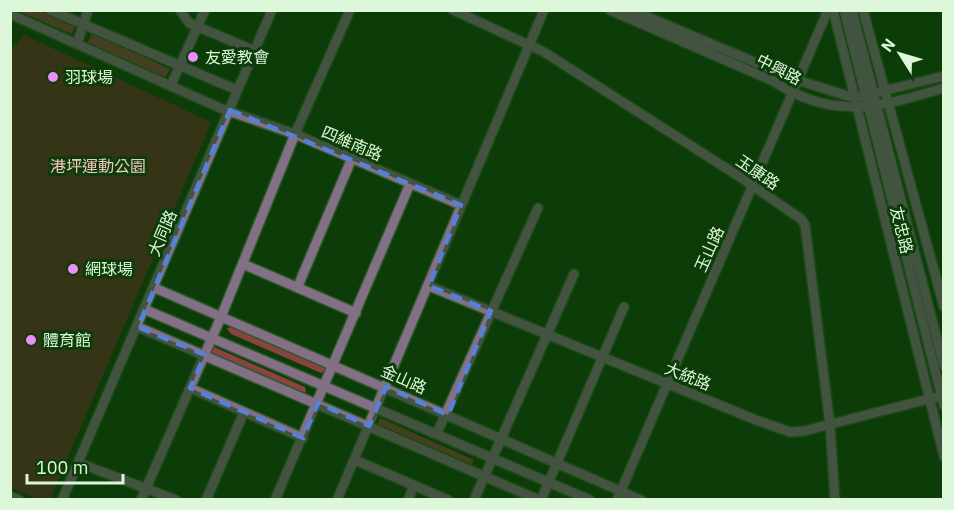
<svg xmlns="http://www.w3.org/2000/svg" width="954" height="510" font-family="'IBM Plex Sans','Noto Sans TC',sans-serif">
	<rect width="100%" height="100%" fill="#0c3c07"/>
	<path fill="#692a2b" d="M24,35l185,86 1,4 -160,374h-12l-27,-11 -1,-437z"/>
	<path fill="#884342" d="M18,11h22l35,15 -3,8z
		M92,33l78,36 -5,9 -78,-35z
		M232,325l95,42 -1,4 -5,2 -90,-39 -4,-5z
		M214,347l91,40 1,4 -2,4 -95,-42z
		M380,418l94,42 -3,7 -94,-41z"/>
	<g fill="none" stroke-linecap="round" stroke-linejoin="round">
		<defs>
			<path id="minor" d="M50,10l187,80
				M180,10l9,13 66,28
				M453,10l91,42 196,125 61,42 4,6 25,200 5,75
				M610,10l163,71c60,40 107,26 171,7
				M631,10l166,70 57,18 90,-22
				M833,10l111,447
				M844,10l100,396
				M852,10l92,356
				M863,10l81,297
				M10,14l210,94 75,26 166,71
				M77,44l11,-34
				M171,85l34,-75
				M243,264l113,49
				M298,286l54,-128
				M429,286l327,134 34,12 14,-1 140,-36
				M155,288l486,212
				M146,310l444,190
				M138,327l401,173
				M190,388l113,50
				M437,433l101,-225
				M355,460l93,40
				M79,463l97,37
				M10,496l9,4
				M62,500l210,-490
				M141,500l80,-183 74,-183 55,-124
				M206,500l38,-88
				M275,500l135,-316
				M337,500l207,-490
				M408,500l6,-15
				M474,500l100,-226
				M541,500l83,-193
				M617,500l211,-490"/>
		</defs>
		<use href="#minor" stroke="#2d5a29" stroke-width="12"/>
		<use href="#minor" stroke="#836f86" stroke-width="9"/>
	</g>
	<path d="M0 0H954V510H0ZM230,110l231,95 -32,81 62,25 -43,104 -62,-28 -17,39 -51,-23 -15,35 -113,-50 15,-33 -67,-28z" fill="#0c3c07" fill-opacity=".55" fill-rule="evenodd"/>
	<path fill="none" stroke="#5781d9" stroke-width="4.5" stroke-dasharray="12 8" stroke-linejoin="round" d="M230,110l231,95 -32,81 62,25 -43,104 -62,-28 -17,39 -51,-23 -15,35 -113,-50 15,-33 -67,-28z"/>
	<g fill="#eb8dfb" stroke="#0c3c07" stroke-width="2">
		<circle cx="193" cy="57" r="6"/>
		<circle cx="53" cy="77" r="6"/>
		<circle cx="73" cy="269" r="6"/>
		<circle cx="31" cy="340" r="6"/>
	</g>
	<g text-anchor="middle" stroke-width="6" stroke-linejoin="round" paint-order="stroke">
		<g font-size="16" fill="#ddf7da" stroke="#0c3c07" text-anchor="start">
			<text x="205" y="63">友愛教會</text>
			<text x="65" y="83">羽球場</text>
			<text x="85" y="275">網球場</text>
			<text x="43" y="346">體育館</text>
		</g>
		<g font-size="16" fill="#ddf7da" stroke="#0c3c07">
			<text transform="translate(779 69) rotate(27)" y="6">中興路</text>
			<text transform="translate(352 143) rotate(23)" y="6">四維南路</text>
			<text transform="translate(758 172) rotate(34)" y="6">玉康路</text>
			<text transform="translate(902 230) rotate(76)" y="6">友忠路</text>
			<text transform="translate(162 233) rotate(-67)" y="6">大同路</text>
			<text transform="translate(709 249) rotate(-66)" y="6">玉山路</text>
			<text transform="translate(688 376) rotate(22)" y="6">大統路</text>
			<text transform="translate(404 379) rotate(24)" y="6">金山路</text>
		</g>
		<g font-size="16" fill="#f1c5c3" stroke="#0c3c07">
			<text x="98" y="172">港坪運動公園</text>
		</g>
	</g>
	<rect width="954" height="510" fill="none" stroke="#ddf7da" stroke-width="24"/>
	<g transform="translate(900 54) rotate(307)" stroke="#0c3c07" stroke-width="4.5" paint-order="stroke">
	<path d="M0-4.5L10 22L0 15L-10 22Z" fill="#ddf7da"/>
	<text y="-9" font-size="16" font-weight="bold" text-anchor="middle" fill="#ddf7da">N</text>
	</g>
	<path d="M27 474v9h96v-9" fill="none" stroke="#ddf7da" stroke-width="3"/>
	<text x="36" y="474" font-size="18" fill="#ddf7da" stroke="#0c3c07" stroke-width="4.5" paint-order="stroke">100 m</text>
</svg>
